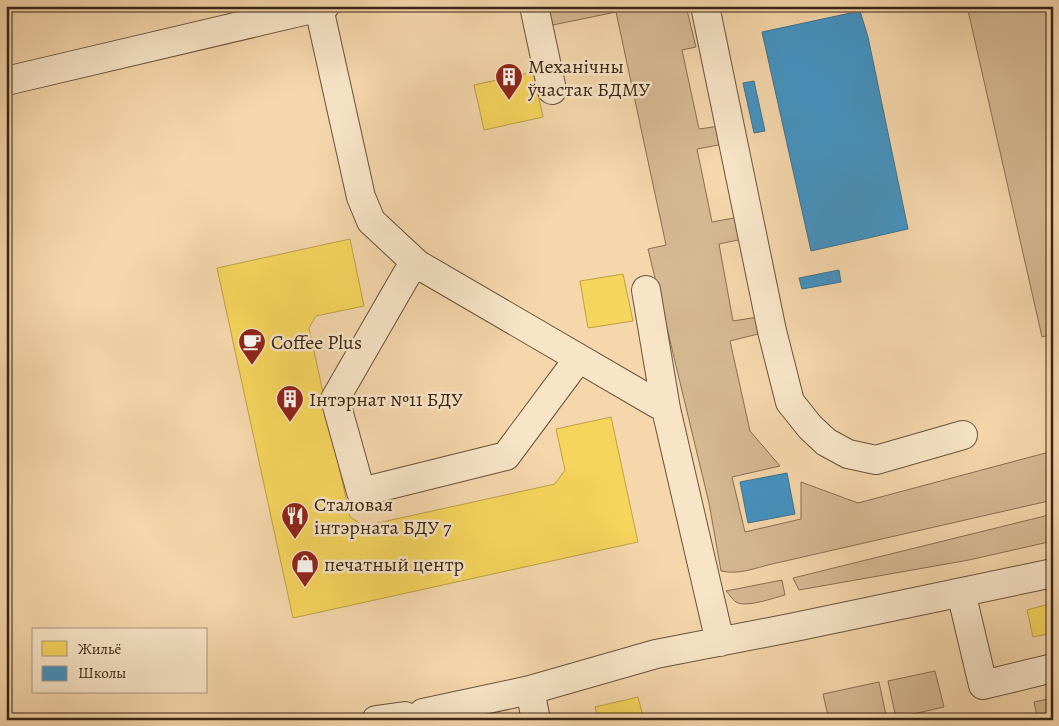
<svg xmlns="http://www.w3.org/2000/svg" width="1059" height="726" font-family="Alegreya,serif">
	<rect width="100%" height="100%" fill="#f5d7ab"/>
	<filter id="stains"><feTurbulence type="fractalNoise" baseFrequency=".004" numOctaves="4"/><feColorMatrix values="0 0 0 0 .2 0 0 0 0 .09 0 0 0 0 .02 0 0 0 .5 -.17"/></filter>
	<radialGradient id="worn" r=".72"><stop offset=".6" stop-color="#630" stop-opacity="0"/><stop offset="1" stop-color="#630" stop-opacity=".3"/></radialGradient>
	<path fill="#d5b992" stroke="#876f54" d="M543,6h143l10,41 -14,3 17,79 21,-3 4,18 -27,5 15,73 27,-5 4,22 -24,5 14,77 25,-4 4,16 -32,8 20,90 30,35 -48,11 13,55 56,-13v-37l57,21 195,-52v49l-281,64c-17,4 -33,11 -51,7l-12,-68 -61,-254 18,-4 -50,-233 -68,14z
		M967,6h86v328l-11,3z
		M1053,514v27l-84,19 -170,30 -6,-12z
		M782,580l3,15c-11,3 -37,12 -47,8 -5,-2 -8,-8 -12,-12z
		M935,671l9,36 -48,11 -8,-37z
		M879,682l8,38h-58l-6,-26z
		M1053,698v15l-16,3 -3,-14z"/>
	<path fill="#f6d55c" stroke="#bda047" d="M533,72l10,45 -59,13 -10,-45z
		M350,239l14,67 -48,10 -7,12 41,189 14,9 191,-42 10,-14 -9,-41 55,-12 27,125 -345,76 -76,-350z
		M623,274l10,47 -45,7 -8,-47z
		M1053,603v30l-20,4 -6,-27z
		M638,697l6,23h-46l-3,-13z
		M1053,713v7h-33l17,-4z"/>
	<path fill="#4393c3" stroke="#40728f" d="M860,11l8,26 40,192 -97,22 -49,-219z
		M754,81l11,50 -11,2 -11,-50z
		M839,270l2,12 -39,7 -3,-11z
		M787,473l8,41 -47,9 -8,-41z"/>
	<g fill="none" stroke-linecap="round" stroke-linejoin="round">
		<defs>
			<path id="minor" d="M534,6l18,84
				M705,6l67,325 18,71 20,25 16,15 22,12 28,6 87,-25
				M319,8l42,189 10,24 46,43 249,145
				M6,81l319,-75
				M417,264l-10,10 -72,125 26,93 145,-36 64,-86 7,-13
				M646,290l20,119 54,233
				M961,592l22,93 70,-17
				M530,690l6,30
				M423,713l107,-23 126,-36 139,-27 258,-54
				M376,720l29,-4"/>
		</defs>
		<use href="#minor" stroke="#68523c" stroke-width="30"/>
		<use href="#minor" stroke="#f8e5c8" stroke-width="28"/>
	</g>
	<defs>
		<symbol id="building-pin" viewBox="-11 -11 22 30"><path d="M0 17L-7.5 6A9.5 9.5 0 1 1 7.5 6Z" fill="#8f2418" stroke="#f8e5c8"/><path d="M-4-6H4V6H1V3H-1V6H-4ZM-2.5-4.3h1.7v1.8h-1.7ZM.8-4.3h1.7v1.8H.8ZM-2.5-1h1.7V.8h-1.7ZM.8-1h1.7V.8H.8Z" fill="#fff"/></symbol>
		<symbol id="cafe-pin" viewBox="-11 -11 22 30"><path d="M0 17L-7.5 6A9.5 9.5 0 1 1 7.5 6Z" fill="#8f2418" stroke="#f8e5c8"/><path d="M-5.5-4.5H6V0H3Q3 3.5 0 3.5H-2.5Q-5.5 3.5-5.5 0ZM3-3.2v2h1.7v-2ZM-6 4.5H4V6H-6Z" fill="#fff"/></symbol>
		<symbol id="restaurant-pin" viewBox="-11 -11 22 30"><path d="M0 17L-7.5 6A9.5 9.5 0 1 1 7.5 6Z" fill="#8f2418" stroke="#f8e5c8"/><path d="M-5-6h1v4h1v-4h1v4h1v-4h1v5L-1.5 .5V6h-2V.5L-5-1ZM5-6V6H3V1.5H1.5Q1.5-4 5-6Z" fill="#fff"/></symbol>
		<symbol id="shop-pin" viewBox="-11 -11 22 30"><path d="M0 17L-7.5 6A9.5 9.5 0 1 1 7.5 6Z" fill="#8f2418" stroke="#f8e5c8"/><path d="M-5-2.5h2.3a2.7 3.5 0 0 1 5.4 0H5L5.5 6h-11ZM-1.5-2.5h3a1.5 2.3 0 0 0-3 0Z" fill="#fff"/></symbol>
	</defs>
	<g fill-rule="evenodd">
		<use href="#building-pin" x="493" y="61" width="32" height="43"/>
		<use href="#cafe-pin" x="236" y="326" width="32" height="43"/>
		<use href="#building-pin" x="274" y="383" width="32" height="43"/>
		<use href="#restaurant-pin" x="279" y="500" width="32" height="43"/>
		<use href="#shop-pin" x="289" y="548" width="32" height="43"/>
	</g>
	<g text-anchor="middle" stroke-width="5" stroke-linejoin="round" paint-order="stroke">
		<g font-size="20" fill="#392517" stroke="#f8e5c8" text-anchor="start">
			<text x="528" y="73">Механічны<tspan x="528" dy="23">ўчастак БДМУ</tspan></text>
			<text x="271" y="349">Coffee Plus</text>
			<text x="309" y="406">Інтэрнат №11 БДУ</text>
			<text x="314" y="511">Сталовая<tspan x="314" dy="23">інтэрната БДУ 7</tspan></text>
			<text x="324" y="571">печатный центр</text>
		</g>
	</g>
	<rect width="1059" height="726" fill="none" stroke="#f5d7ab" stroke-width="25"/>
	<rect x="8" y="8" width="1044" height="711" fill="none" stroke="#392517" stroke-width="2.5"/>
	<rect x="12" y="12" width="1034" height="701" fill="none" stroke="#392517"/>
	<rect x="32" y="628" width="175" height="65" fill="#f8e5c8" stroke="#ac9881"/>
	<rect x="42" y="641" width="25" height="15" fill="#f6d55c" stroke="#ac9881"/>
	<text x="78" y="654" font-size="15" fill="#392517">Жильё</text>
	<rect x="42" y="666" width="25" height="15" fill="#4393c3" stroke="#ac9881"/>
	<text x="78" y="678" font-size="15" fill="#392517">Школы</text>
	<rect width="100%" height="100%" filter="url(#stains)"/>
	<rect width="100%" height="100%" fill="url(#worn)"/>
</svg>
